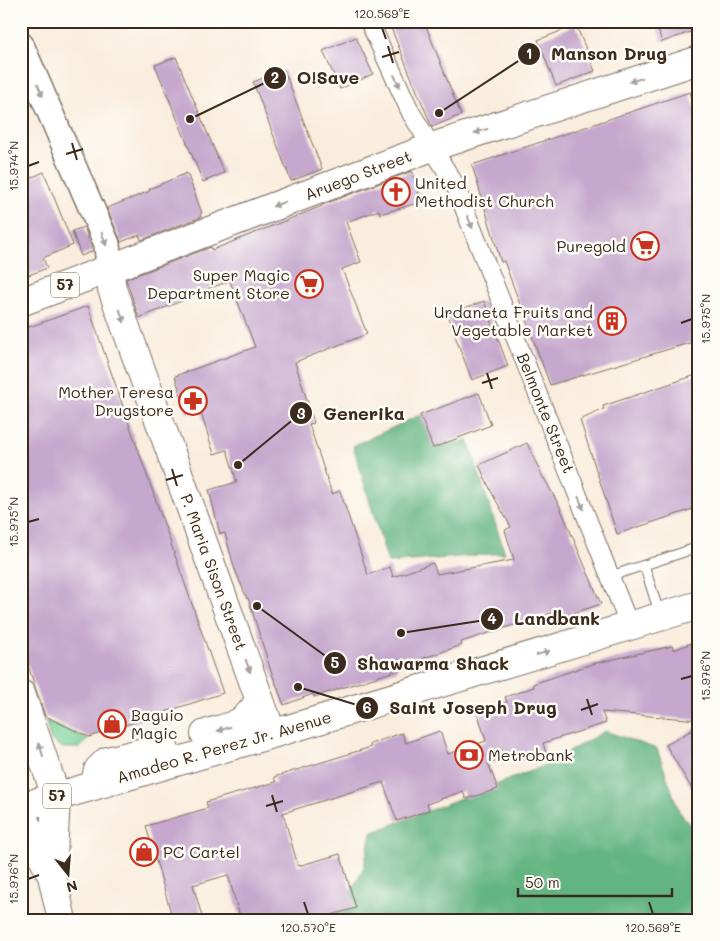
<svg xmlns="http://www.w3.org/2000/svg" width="720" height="941" font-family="Mali,sans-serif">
	<rect width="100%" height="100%" fill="#fdfcf7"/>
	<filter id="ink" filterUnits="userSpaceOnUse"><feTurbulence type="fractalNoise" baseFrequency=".02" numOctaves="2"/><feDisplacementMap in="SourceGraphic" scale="10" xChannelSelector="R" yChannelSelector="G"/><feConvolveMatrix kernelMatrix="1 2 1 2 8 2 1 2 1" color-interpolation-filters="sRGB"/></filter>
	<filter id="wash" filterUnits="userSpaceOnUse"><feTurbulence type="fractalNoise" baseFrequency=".0096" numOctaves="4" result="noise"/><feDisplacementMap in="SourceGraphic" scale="20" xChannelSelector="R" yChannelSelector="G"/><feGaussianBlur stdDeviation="1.12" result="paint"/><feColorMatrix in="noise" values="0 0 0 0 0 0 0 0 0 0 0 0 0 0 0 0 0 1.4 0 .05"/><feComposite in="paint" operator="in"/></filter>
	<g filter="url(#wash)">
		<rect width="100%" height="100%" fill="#f9eddd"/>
		<path fill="#79d297" stroke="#5a7e5a" d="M46,721l42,18 -9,9h-16l-13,-9z"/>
		<path fill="#62b480" stroke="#4e6f4f" d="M420,415l13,33 35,-8 37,113 -117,10 -35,-117z
			M605,731l52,18 22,62 20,26v83h-364l17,-29 12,-24 7,-34 170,-66z"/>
		<g id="blocks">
			<path fill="#c6a7cd" d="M388,21h36l37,94 -29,12z
				M655,21h44v8l-37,13z
				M576,25l19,46 -39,15 -18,-46z
				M356,37l17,37 -33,15 -17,-38z
				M176,57l48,116 -21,9 -48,-117z
				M284,70l38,99 -31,12 -38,-99z
				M690,92l9,29v219l-149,45 -46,-124 -3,1 -29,-97z
				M412,171l9,31 -41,12 -1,-4 -33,12 15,40 -19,7 25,65 -72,28 19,61 -5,1 23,70 8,-3 28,84 22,-8 3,10 40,-14 4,11 77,-14 -9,-30 6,-3 -18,-32 -14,-30 48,-22 16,35h1l16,29 41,97 -48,16 -2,-7 -90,29 1,3 -64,22v3l-84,27 -1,-3 -29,11 -14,-37 -22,-70 -1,1 -13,-32 -9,-34 -5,1 -11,-44 28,-8 -10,-32 -13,4 -14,-44 -13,4 -12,-38 80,-29 -25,-66 -37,13 1,2 -55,22 -13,-39 85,-32 1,3 110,-44v-1z
				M44,172l29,73 -30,13 4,10 -26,10v-96z
				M187,173l15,40 -2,1 1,3 -60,23 -2,-5 -18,7 -14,-34 43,-17 -1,-2z
				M84,227l9,24 -12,5 -9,-25z
				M484,301l24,65 -36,14 -25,-65z
				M88,306l135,387 -134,44 -44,-21 -24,-71v-315z
				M699,374v133l-82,27 -37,-114 24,-11 -1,-3z
				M479,393l12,32 -58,23 -13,-33z
				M699,640v80l-97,-8 4,11 -63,20 3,11 -21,7 -2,-8 -35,10 10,26 -32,10 -3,-8 -36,13 2,6 -32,11 -14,-39 -100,31 15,53 42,-12 16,54 -42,12h-73l-13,-45 -35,10 10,35h-30l-27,-94 62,-18 -2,-6 70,-20 -2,-5 97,-30 -1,-3 32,-11 4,10 34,-12 8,23 38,-13 -9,-30 30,-9 -2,-5 29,-10 -1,-3 59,-20 80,-18 2,4z
				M699,726v75l-33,-56z"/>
		</g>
	</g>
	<g filter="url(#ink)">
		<use href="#blocks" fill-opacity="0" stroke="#7e6e61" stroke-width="1"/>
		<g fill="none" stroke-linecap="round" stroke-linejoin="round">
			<defs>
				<path id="lane" d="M644,565l16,50
					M611,576l88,-29"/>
				<path id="street" d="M369,21l42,92 44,72 175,442"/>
				<path id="secondary" d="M21,45l86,199 2,25"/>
				<path id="primary" d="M109,269l3,20 160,445
					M21,302l411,-155 267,-87
					M21,694l35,102 -4,80
					M205,734c29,-9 37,-7 55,-34
					M94,786l4,-16 9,-9 57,-14
					M21,807l251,-73 427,-129
					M21,814l31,62 10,44"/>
			</defs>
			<use href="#lane" stroke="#7e6e61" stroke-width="11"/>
			<use href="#street" stroke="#7e6e61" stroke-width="20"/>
			<use href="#secondary" stroke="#7e6e61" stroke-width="28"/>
			<use href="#primary" stroke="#7e6e61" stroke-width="30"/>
			<use href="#lane" stroke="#fff" stroke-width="9"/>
			<use href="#street" stroke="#fff" stroke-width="18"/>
			<use href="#secondary" stroke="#fff" stroke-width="25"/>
			<use href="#primary" stroke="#fff" stroke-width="28"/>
		</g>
		<defs><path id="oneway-solid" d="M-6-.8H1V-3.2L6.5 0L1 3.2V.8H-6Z" transform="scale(1.25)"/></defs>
		<g fill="#a79f9a">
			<use href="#oneway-solid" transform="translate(636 80) rotate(162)"/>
			<use href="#oneway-solid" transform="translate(397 81) rotate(65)"/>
			<use href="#oneway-solid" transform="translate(40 90) rotate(67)"/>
			<use href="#oneway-solid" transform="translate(481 131) rotate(162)"/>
			<use href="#oneway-solid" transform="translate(279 204) rotate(159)"/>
			<use href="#oneway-solid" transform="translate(470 222) rotate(68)"/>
			<use href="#oneway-solid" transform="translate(104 239) rotate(70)"/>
			<use href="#oneway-solid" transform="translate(122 316) rotate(70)"/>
			<use href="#oneway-solid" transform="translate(581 503) rotate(68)"/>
			<use href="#oneway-solid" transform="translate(543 653) rotate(-17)"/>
			<use href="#oneway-solid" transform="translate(248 666) rotate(70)"/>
			<use href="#oneway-solid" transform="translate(224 729) rotate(163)"/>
			<use href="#oneway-solid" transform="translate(41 750) rotate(-108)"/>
		</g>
	</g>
	<path fill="none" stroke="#3b2a1e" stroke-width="2" d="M382,28l4,11M388,46l5,17M382,57l17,-5M72,143l5,17M66,154l17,-5M28,166l11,-4M681,323l11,-4M487,373l5,16M482,383l16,-5M172,469l5,17M166,480l17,-5M28,522l11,-3M681,679l11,-3M587,699l5,16M581,710l17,-6M272,795l5,17M266,806l17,-5M28,879l11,-4M304,902l4,12M649,902l4,12"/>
	<defs>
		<symbol id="church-ring" viewBox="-11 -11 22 22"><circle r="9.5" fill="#fdfcf7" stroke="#c8321e" stroke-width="1.5"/><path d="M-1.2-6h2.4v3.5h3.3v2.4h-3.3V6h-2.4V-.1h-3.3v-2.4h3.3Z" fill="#c8321e"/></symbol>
		<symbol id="supermarket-ring" viewBox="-11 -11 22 22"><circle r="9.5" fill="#fdfcf7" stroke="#c8321e" stroke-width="1.5"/><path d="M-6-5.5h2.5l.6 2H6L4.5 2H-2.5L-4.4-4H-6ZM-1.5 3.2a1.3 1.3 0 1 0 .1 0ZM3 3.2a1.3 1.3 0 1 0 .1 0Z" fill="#c8321e"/></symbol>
		<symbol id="building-ring" viewBox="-11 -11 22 22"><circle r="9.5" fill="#fdfcf7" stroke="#c8321e" stroke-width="1.5"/><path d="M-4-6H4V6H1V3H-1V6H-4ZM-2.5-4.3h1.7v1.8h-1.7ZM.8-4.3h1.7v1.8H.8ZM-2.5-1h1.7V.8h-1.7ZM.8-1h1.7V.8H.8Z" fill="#c8321e"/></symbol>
		<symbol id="pharmacy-ring" viewBox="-11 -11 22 22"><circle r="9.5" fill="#fdfcf7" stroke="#c8321e" stroke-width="1.5"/><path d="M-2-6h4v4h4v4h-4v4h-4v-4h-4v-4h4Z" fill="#c8321e"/></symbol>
		<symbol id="shop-ring" viewBox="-11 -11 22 22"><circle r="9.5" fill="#fdfcf7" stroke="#c8321e" stroke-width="1.5"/><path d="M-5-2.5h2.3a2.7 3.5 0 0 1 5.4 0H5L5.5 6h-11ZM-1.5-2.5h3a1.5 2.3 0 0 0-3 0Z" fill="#c8321e"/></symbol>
		<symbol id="bank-ring" viewBox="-11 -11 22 22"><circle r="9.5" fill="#fdfcf7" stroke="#c8321e" stroke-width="1.5"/><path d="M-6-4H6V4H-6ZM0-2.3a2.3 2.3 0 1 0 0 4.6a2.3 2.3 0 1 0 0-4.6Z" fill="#c8321e"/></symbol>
	</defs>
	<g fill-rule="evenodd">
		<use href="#church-ring" x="380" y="176" width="32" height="32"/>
		<use href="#supermarket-ring" x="629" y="230" width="32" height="32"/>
		<use href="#supermarket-ring" x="293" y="268" width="32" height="32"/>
		<use href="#building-ring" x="596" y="305" width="32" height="32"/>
		<use href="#pharmacy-ring" x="177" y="385" width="32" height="32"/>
		<use href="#shop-ring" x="96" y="708" width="32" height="32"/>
		<use href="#bank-ring" x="453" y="739" width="32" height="32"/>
		<use href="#shop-ring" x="128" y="836" width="32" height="32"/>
	</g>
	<g text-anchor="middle" stroke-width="5" stroke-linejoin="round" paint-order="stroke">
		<g fill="#fdfcf7" stroke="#75695f" stroke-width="1">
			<rect x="51" y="272.5" width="28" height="25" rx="4"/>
			<rect x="43" y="783.5" width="28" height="25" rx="4"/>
		</g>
		<g font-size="15" font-weight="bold" fill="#3b2a1e">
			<text x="65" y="290">57</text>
			<text x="57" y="801">57</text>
		</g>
		<g font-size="16" fill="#3b2a1e" stroke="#fdfcf7">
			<text transform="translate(358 175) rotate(-21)" y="6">Aruego Street</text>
			<text transform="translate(546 413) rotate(68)" y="6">Belmonte Street</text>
			<text transform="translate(214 572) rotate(70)" y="6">P. Maria Sison Street</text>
			<text transform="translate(224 747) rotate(-16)" y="6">Amadeo R. Perez Jr. Avenue</text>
		</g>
		<g font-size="16" fill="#3b2a1e" stroke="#fdfcf7" text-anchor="start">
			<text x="415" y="189">United<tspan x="415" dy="18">Methodist Church</tspan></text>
			<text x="626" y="252" text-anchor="end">Puregold</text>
			<text x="290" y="281" text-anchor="end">Super Magic<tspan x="290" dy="18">Department Store</tspan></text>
			<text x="593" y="318" text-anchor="end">Urdaneta Fruits and<tspan x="593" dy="18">Vegetable Market</tspan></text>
			<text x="174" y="398" text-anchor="end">Mother Teresa<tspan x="174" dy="18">Drugstore</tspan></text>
			<text x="131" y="721">Baguio<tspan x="131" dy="18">Magic</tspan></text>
			<text x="488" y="761">Metrobank</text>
			<text x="163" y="858">PC Cartel</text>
		</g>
	</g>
	<path fill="none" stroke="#3b2a1e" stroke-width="2" d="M439 113L529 54M190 119L275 78M238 465L301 413M401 633L492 619M257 606L335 663M298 687L367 708"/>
	<g fill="#3b2a1e" stroke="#fdfcf7" stroke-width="2">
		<circle cx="439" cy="113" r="5"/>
		<circle cx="190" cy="119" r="5"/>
		<circle cx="238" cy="465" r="5"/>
		<circle cx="401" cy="633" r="5"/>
		<circle cx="257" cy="606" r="5"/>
		<circle cx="298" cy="687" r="5"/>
		<circle cx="529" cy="54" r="12"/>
		<circle cx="275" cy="78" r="12"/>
		<circle cx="301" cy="413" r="12"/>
		<circle cx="492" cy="619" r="12"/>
		<circle cx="335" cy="663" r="12"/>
		<circle cx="367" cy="708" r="12"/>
	</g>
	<g font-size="15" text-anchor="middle" font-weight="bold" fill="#fff">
		<text x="529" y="59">1</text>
		<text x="275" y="83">2</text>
		<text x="301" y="419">3</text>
		<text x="492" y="624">4</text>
		<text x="335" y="668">5</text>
		<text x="367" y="713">6</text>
	</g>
	<g font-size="18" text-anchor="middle" font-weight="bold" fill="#3b2a1e" stroke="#fdfcf7" stroke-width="5" stroke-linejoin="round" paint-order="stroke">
		<text x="609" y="60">Manson Drug</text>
		<text x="328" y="84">O!Save</text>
		<text x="364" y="420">Generika</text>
		<text x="557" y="625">Landbank</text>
		<text x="433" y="670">Shawarma Shack</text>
		<text x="473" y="714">Saint Joseph Drug</text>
	</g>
	<rect width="720" height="941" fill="none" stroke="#fdfcf7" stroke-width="55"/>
	<g transform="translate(68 874) rotate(163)" stroke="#fdfcf7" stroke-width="4" paint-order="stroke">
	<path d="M0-4L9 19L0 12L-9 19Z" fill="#3b2a1e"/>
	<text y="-8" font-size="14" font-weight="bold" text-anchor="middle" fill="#3b2a1e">N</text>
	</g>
	<path d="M518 888v8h154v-8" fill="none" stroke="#3b2a1e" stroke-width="2.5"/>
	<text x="525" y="888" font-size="15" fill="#3b2a1e" stroke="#fdfcf7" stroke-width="4" paint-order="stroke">50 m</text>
	<rect x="28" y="28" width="664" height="886" fill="none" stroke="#3b2a1e" stroke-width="2"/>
	<g font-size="12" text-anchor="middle" fill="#3b2a1e">
		<text x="382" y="18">120.569°E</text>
		<text transform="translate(14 166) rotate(-90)" y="4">15.974°N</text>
		<text transform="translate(706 319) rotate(-90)" y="4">15.975°N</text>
		<text transform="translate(14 522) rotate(-90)" y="4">15.975°N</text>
		<text transform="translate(706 676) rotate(-90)" y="4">15.976°N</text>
		<text transform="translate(14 879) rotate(-90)" y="4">15.976°N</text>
		<text x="308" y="932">120.570°E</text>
		<text x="653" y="932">120.569°E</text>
	</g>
</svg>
